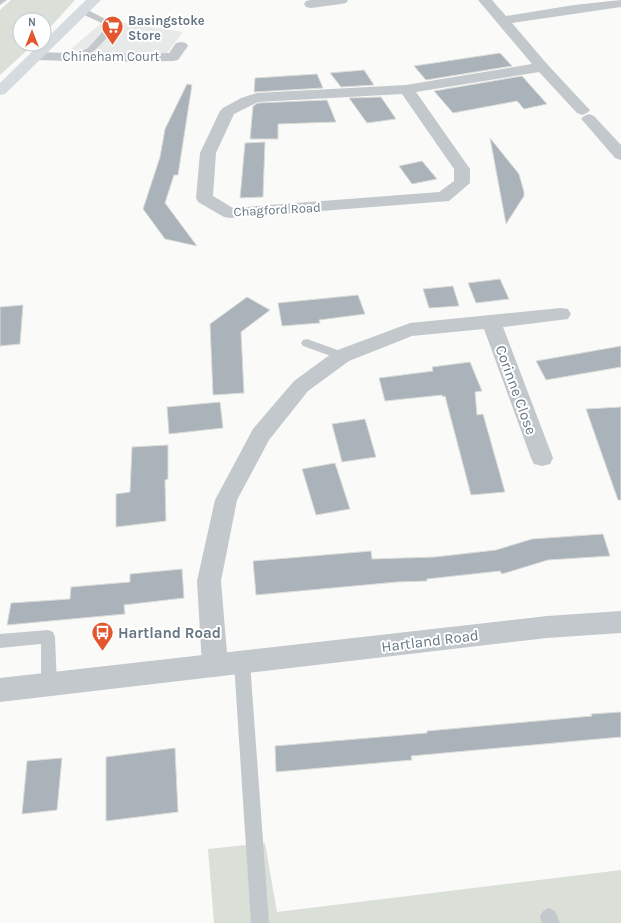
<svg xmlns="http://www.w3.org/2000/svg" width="621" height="923" font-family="Karla,sans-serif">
	<rect width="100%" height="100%" fill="#fafaf8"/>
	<path fill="#e8e9e9" d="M105,20l78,12 -16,21 -62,2 -35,-5z"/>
	<path fill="#dadfd7" d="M11,0h64l-31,34v-14h-24v24h14l-34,31v-65z
		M265,843l12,69 344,-42v53h-407l-6,-74z"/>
	<path fill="#aab3b9" stroke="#dcdcda" d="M500,53l12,13 -86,14 -12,-14z
		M364,70l10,15 -33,2 -11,-14z
		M317,74l6,14 -69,4 1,-14z
		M522,76l25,28 -23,5 -7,-8 -64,12 -19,-22z
		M187,84l5,1 -14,90h-4l-9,28 32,43 -32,-7 -22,-30 17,-52 5,-28z
		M381,97l15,22 -29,4 -18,-25z
		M327,100l9,22 -58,2v15h-28l3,-33 5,-3z
		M490,138l29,36 5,18v4l-18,28z
		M265,142l-2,55 -23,1 5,-55z
		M422,161l15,18 -25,5 -13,-18z
		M500,279l9,20 -33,4 -8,-20z
		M453,286l6,20 -30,2 -6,-19z
		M358,295l7,19 -46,6 1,3 -38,3 -4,-23z
		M247,297l23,13 -29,22 3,61 -31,2 -3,-71z
		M23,305l-3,39 -20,2v-39z
		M621,346v21l-75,13 -10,-19z
		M470,362l12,29 -7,1 2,23 6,-1 22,78 -34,3 -26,-99 -2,1 -1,-2 -57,6 -6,-23 54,-7 -1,-4z
		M220,402l3,26 -54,6 -2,-27z
		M621,407v93h-3l-32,-91z
		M365,419l11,38 -34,5 -10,-38z
		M168,445v34l-3,1 1,41 -50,6v-33l14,-2 2,-45z
		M335,463l15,46 -34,6 -14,-46z
		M603,534l7,22 -62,4 -46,14 -2,-3 -73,8v2l-30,1 -141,13 -3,-34 118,-10 1,8 63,-2 61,-7 36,-11z
		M182,569l2,29 -60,7 1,9 -118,11 4,-22 59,-4 1,-12 59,-5v-8z
		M621,712v25l-210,19 1,4 -136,12 -1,-26 152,-13v-2l165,-15 -1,-2z
		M175,748l3,64 -72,9v-64z
		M62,758l-5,52 -35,4 5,-53z"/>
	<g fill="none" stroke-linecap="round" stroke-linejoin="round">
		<path fill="#c3c8cc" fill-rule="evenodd" d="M0,0h7l-7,5z
			M80,9h6l31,16c-8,10 -27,36 -41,33l-1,-2 1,-2 12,-6 20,-22 -28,-13z
			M307,339l39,14 2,3 -2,3 -4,1 -39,-14 -2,-3 2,-3z
			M48,630l5,2 2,5 2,48 -3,5 -5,2 -5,-2 -3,-5v-41l-41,4v-14z
			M242,656l5,2 3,5 19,260h-18l-17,-260 3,-5z
			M549,908l6,3 5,12h-18l-2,-6 3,-6z"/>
		<path fill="#c3c8cc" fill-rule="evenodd" d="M311,0h37l-2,3 -5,1 -30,4 -5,-1 -2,-3 2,-3z
			M478,0h14l14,16 68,-11 47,-5v7l-109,16 35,41 40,43 3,3 -3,3 -5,2 -5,-2 -38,-41 -123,20 54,77v14l-21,18 -219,17 -6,-1 -26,-15 -2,-4 4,-45 20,-42 3,-3 18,-10 16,-5 149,-8 126,-21zM402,94l52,75v12l-15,11 -206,16 -20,-12 3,-43 18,-39 24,-12z
			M181,42l5,1 2,3 -10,14 -5,1 -69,1 -68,-2 -5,-1 -2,-3 2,-3 5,-1 68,2 65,-1 7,-10z
			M589,114l5,2 27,29v15l-6,-2 -31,-36 -3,-3 3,-3z
			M561,308l7,1 3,5 -3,5 -65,8 50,131 -3,6 -8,2 -8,-2 -3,-6 -47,-129 -72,7 -63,25 -41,30 -39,49 -32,60 -16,81 7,84 -4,8 -9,4 -9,-4 -4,-8 -5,-84 18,-81 38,-71 41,-48 41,-30 75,-28z"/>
		<path fill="#c3c8cc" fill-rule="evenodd" d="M621,611v22l-74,5 -547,64v-24l547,-62z"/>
		<path fill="#d6dbdf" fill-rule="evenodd" d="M86,0h15l-96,94 -5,1v-12l40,-39h4v-3z"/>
	</g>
	<defs>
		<symbol id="supermarket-pin" viewBox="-11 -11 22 30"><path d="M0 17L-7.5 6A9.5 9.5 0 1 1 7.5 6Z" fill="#e4572e" stroke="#fff"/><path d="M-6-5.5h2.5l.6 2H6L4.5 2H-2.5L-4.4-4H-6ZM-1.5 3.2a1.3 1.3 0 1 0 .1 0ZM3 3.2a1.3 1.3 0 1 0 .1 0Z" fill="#fff"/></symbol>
		<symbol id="bus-pin" viewBox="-11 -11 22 30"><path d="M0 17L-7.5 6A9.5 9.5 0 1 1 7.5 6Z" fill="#e4572e" stroke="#fff"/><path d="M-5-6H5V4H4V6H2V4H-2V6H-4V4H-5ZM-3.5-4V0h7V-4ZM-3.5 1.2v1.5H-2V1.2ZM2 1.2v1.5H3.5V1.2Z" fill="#fff"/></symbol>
	</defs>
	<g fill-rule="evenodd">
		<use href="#supermarket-pin" x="100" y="14" width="25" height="34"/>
		<use href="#bus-pin" x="90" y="620" width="25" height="34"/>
	</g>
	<g text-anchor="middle" stroke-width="4" stroke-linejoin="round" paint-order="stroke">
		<g font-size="13" font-weight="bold" fill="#657683" stroke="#fff" text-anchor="start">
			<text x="128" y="25">Basingstoke<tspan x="128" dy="15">Store</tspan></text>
		</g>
		<g font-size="13" fill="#657683" stroke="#fff">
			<text x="111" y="61">Chineham Court</text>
			<text transform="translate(277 209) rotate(-3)" y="5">Chagford Road</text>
		</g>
		<g font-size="15" fill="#657683" stroke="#fff">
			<text transform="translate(516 390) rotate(70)" y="5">Corinne Close</text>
			<text transform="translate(430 641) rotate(-7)" y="5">Hartland Road</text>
		</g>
		<g font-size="15" font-weight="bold" fill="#657683" stroke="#fff" text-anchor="start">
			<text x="118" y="638">Hartland Road</text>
		</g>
	</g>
	<g transform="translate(32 32)"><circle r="19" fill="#ffffff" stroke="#c1c8cd"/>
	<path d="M0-3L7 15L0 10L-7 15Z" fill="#e4572e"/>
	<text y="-6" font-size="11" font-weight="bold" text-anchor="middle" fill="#657683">N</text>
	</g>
</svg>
